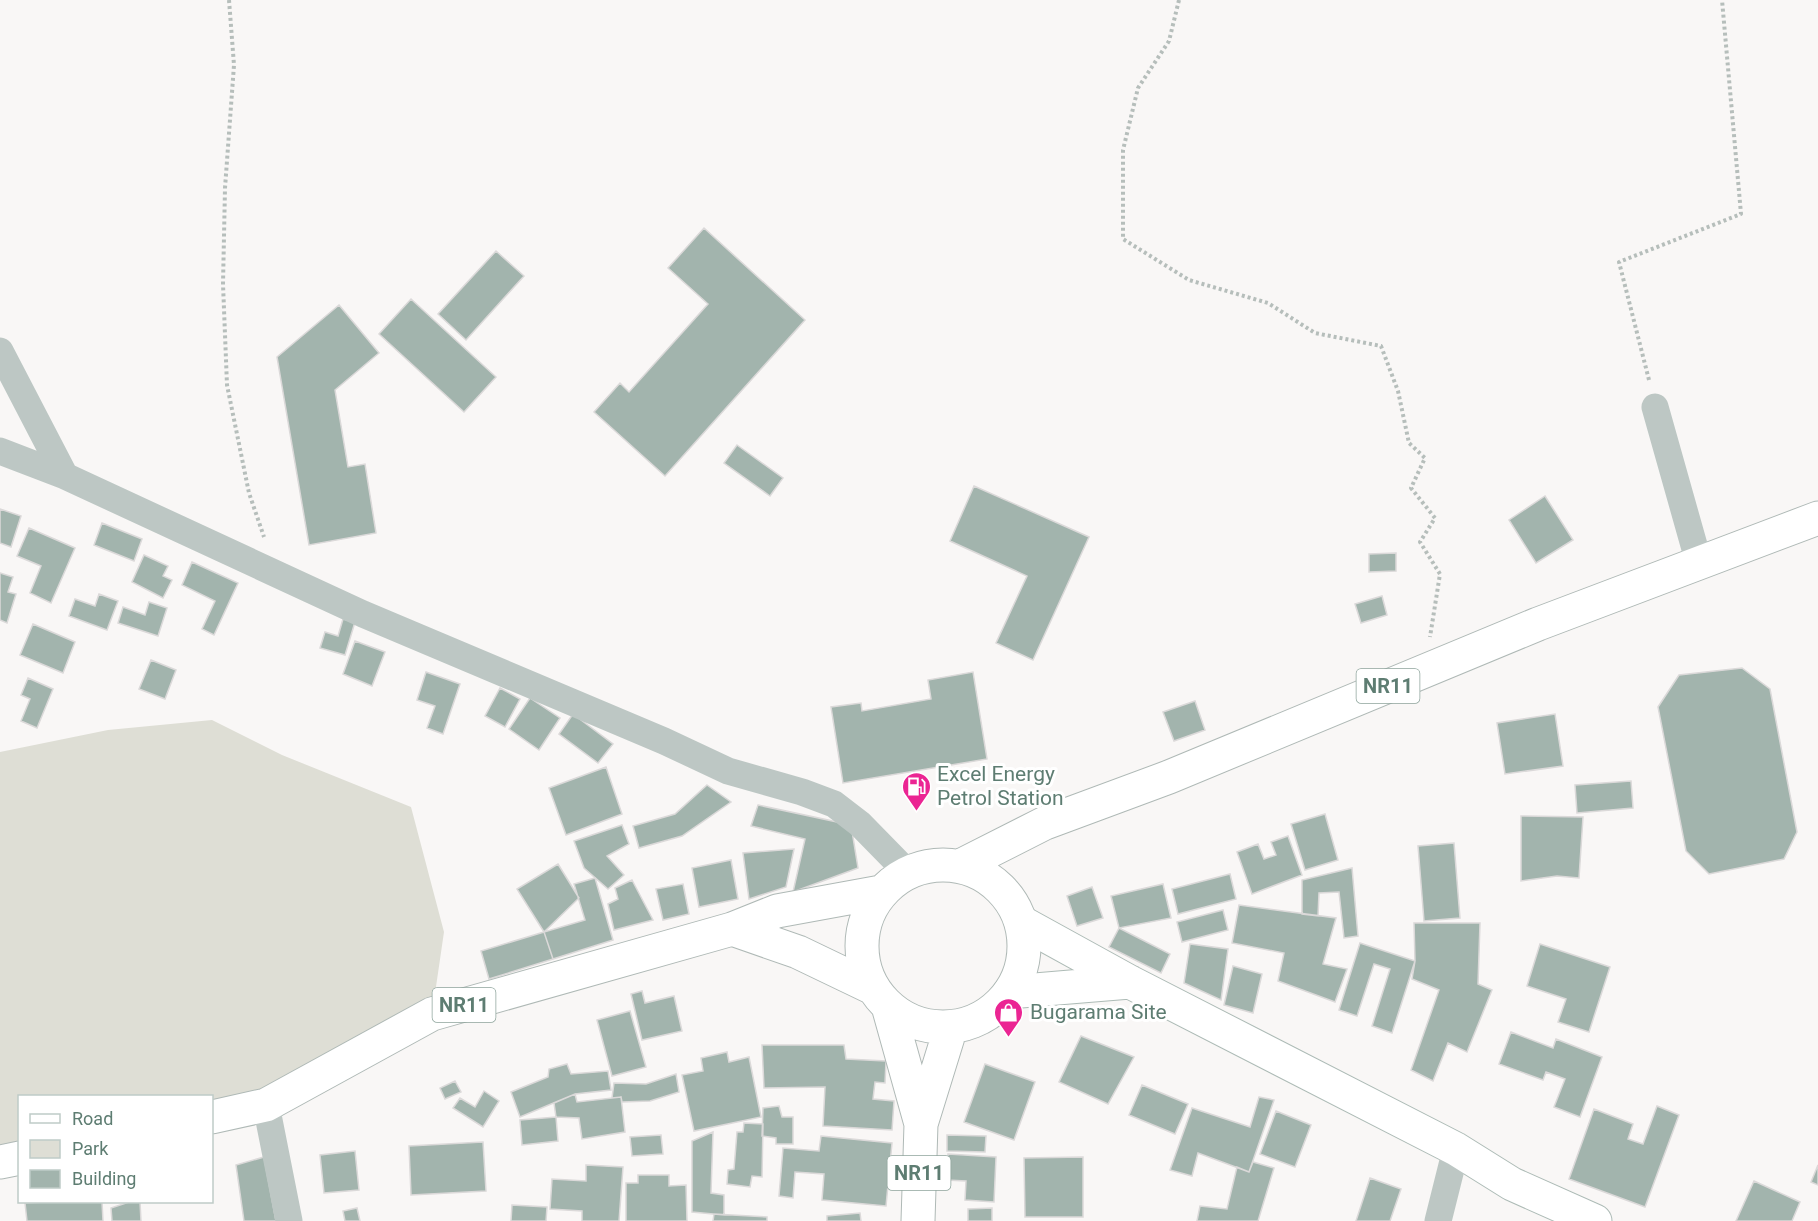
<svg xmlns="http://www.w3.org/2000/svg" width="1818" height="1221" font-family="Roboto,sans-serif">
	<rect width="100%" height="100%" fill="#f9f7f6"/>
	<path fill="#deded5" d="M212,720l70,35 129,52 33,125 -12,82 -220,103v-21h-192l-1,62 -19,4v-410l108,-22z"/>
	<path fill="#a2b4ad" stroke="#dbd9d9" stroke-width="1.5" d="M704,228l101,92 -140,156 -71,-64 26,-29 9,9 79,-88 -40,-36z
		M496,251l28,25 -58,64 -28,-26z
		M411,299l85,78 -32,35 -85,-78z
		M339,305l40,48 -44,37 13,77 17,-3 11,69 -67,12 -32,-188z
		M737,445l46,33 -13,18 -46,-33z
		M974,486l115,51 -56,123 -37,-17 31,-67 -77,-35z
		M1545,496l28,44 -37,23 -27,-43z
		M0,509l21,7 -10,31 -11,-4z
		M102,523l40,16 -8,22 -40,-16z
		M29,528l46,20 -24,55 -21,-10 11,-27 -24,-10z
		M1396,553v18l-27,1v-18z
		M144,555l24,11 -5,10 9,4 -9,18 -31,-16z
		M192,562l46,21 -24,52 -12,-6 13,-28 -33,-16z
		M0,573l13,4 -5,15 8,2 -9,29 -7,-3z
		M99,594l19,7 -11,29 -38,-14 6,-17 20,7z
		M1382,596l5,19 -26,8 -6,-19z
		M149,602l18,6 -9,28 -40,-13 5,-16 22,8z
		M343,619l12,3 -10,33 -25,-7 5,-16 13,4z
		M33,624l42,18 -12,31 -43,-18z
		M355,641l30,11 -13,34 -29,-12z
		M151,660l25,10 -11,29 -26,-10z
		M1742,668l28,21 27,143 -13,27 -75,15 -23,-23 -28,-144 21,-32z
		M426,672l34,12 -17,50 -16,-6 8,-22 -18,-6z
		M973,672l14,87 -144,24 -12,-76 30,-4 1,8 69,-12 -3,-19z
		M28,678l25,11 -16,39 -16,-7 9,-22 -9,-4z
		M500,688l20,11 -15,28 -20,-11z
		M530,698l30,20 -21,32 -30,-21z
		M1195,701l10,29 -31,11 -11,-29z
		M573,714l40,30 -15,19 -39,-29z
		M1555,714l8,52 -58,8 -8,-51z
		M606,767l16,47 -56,21 -17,-47z
		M1631,781l2,27 -56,5 -2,-28z
		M707,785l24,17 -49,34 -43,12 -6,-22 42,-12z
		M758,805l93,20 7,43 -65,24 12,-53 -54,-13z
		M1325,814l13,46 -33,10 -14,-46z
		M1521,816l62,1 -4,61 -22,-2 -36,5z
		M622,825l7,19 -22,12 17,19 -16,14 -24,-21 -10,-27z
		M1288,836l14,39 -50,19 -15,-42 21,-8 6,15 12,-4 -5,-13z
		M1454,843l6,75 -36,3 -6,-75z
		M794,849l-8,38 -37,12 -6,-46z
		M731,860l7,39 -39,8 -7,-39z
		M558,864l21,34 -35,34 -27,-43z
		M1352,868l6,68 -14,2 -5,-46 -20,1 -1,23 -16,-2v-34z
		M1230,874l6,25 -58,15 -6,-25z
		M595,878l18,62 -60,19 -9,-27 41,-12 -11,-36z
		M632,880l21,40 -39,10 -6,-26 10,-5 -3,-11z
		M683,884l6,30 -26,6 -7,-31z
		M1163,884l8,34 -52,10 -8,-32z
		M1092,887l11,31 -26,8 -10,-30z
		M1239,905l97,13 -13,46 24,5 -12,33 -57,-21 6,-28 -52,-10z
		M1223,910l5,20 -46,12 -5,-20z
		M1414,923h66l-2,61 14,6 -25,62 -19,-9 -15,38 -22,-11 28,-80 -27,-11 3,-18z
		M1119,928l51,26 -9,19 -52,-26z
		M544,932l9,27 -64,20 -8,-28z
		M1360,943l55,18 -23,72 -20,-7 18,-57 -16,-5 -17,52 -18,-6z
		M1190,944l38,5 -7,51 -37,-17z
		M1540,944l70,23 -21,65 -31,-10 8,-23 -39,-13z
		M1233,966l29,8 -9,39 -29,-8z
		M642,991l3,12 29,-7 8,35 -40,9 -11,-46z
		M630,1011l16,56 -34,9 -15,-56z
		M1511,1032l42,16 3,-9 46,18 -22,60 -26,-10 11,-28 -19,-7 -3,8 -44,-16z
		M1081,1036l53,21 -26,47 -49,-22z
		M762,1045h82l2,14 40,2 -1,22 -10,-1 -2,17 21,2 -2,29 -69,-4 2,-39 -61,1z
		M727,1052l2,10 20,-5 12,60 -67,14 -12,-56 21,-4 -2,-13z
		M567,1064l4,10 37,-3 3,19 -36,4 -55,23 -9,-25 37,-15 1,-8z
		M985,1064l50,18 -21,58 -50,-18z
		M676,1074l3,18 -29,9 -28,1 -1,-5 -9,1 2,-15 32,1z
		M455,1081l6,11 -16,7 -5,-11z
		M1142,1085l46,19 -13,30 -46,-19z
		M484,1091l15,10 -16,26 -30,-19 7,-10 15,9z
		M575,1094l2,8 44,-5 4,35 -43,7 -3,-21 -23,-1 -2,-14z
		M1259,1097l15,3 -25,72 -51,-19 -6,23 -22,-6 22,-62 58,19z
		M779,1106l3,11h11v27h-17v-6l-14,-2 1,-28z
		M1657,1106l22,9 -34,92 -76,-28 25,-70 39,15 -5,15 15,5z
		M1276,1111l35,14 -16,42 -35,-13z
		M556,1117l2,24 -36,4 -2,-25z
		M744,1123l19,1 -1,53 -10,-1 -2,11 -23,-3 1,-14 6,-1 3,-37h6z
		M713,1132l-2,61 13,2v20l-32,-3v-71z
		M661,1135l2,19 -31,2 -2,-19z
		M947,1135l39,1 -1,16 -38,-1z
		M821,1136l71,7 -6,63 -64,-6 2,-26 -29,-2 -2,26 -14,-2 4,-48 36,3z
		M483,1142l3,49 -75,4 -2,-49z
		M355,1151l4,39 -35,3 -4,-38z
		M948,1154l48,3 -2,45 -29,-2 1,-19 -20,-1z
		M264,1157l12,64h-32l-8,-56z
		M1083,1157v60h-58l-1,-59z
		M1253,1162l21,6 -16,53h-61l3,-15 27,3 10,-42 12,5z
		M586,1165l37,2 -4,54h-37v-10l-32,-2 2,-30 34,2z
		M1818,1165v20l-7,-3z
		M638,1175h31v11l17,-1 1,36h-61v-38h12z
		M1370,1178l31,11 -11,32h-34z
		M1754,1181l46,21 -8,19h-56z
		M46,1202h56l1,19h-76l-2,-18z
		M129,1202h11l1,19h-29l-1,-13z
		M512,1205l35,2 -1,14h-35z
		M357,1208l3,13h-15l-2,-10z
		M992,1208v13h-24v-12z
		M860,1213l1,8h-34v-5z
		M714,1214l53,3v4h-54z"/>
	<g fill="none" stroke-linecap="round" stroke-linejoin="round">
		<defs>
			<path id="secondary" d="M1021,922l109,60 326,167 56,35 83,37
				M1010,992l120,-10"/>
			<path id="highway" d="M862 946a81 81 0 1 1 162 0a81 81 0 1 1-162 0Z
				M962,865l83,-42 124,-46 369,-153 280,-106
				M732,929l66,23 75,36
				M888,1006l33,118
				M212,1117l54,-12 166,-91 300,-85 45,-18 104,-19
				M0,1162l20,-4
				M918,1221l3,-97 30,-97"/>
		</defs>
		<use href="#secondary" stroke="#adbbb6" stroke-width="35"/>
		<use href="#highway" stroke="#afb9b6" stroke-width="35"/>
		<path stroke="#b6bebb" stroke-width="4" stroke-dasharray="3 3" stroke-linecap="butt" d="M229,0l5,65 -9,123 -2,96 4,101 22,108 15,44
			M1179,0l-10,41 -31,47 -15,62v89l66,41 79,23 47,30 66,13 17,45 11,52 16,15 -14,30 24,30 -15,24 20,32 -10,63
			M1649,380l-30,-118 122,-48 -19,-214"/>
		<path stroke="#bdc7c4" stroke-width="27" d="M0,351l65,125
			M1655,407l44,156
			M0,451l65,25 298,138 301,127 64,30 74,21 32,12 26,20 47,48
			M266,1105l23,116
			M1438,1221l18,-72"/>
		<use href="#secondary" stroke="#fff" stroke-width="33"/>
		<use href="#highway" stroke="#fff" stroke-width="33"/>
	</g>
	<defs>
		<symbol id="fuel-pin" viewBox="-11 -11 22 30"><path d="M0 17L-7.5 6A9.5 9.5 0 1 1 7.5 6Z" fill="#eb2593" stroke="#fff"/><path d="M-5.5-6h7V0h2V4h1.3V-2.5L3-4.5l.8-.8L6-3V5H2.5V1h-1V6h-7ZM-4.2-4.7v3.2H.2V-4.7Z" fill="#fff"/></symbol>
		<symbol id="shop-pin" viewBox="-11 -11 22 30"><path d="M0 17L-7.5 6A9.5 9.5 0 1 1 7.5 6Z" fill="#eb2593" stroke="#fff"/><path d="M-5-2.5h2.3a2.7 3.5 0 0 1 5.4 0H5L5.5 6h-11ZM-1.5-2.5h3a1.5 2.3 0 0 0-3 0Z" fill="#fff"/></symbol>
	</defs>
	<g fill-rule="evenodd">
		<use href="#fuel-pin" x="900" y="770" width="33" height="45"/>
		<use href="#shop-pin" x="992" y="996" width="33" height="45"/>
	</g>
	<g text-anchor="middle" stroke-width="6" stroke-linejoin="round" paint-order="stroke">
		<g fill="#fff" stroke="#8ea49c" stroke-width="1.5">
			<rect x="1356.5" y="669" width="63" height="34" rx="4.5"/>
			<rect x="432.5" y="988" width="63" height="34" rx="4.5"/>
			<rect x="887.5" y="1156" width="63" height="34" rx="4.5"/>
		</g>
		<g font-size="20" font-weight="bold" fill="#5e7d72">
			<text x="1388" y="693">NR11</text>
			<text x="464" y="1012">NR11</text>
			<text x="919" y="1180">NR11</text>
		</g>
		<g font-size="21" fill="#5e7d72" stroke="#fff" text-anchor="start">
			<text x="937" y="781">Excel Energy<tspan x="937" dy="24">Petrol Station</tspan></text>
			<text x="1030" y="1019">Bugarama Site</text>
		</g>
	</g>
	<rect x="18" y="1095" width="195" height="108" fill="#ffffff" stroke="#bfcbc7" stroke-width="1.5"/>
	<rect x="30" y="1114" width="30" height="9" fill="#ffffff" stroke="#bfcbc7" stroke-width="1.5"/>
	<text x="72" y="1125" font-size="18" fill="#5e7d72">Road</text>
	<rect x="30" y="1140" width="30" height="18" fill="#deded5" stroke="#bfcbc7" stroke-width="1.5"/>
	<text x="72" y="1155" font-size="18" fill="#5e7d72">Park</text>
	<rect x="30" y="1170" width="30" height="18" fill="#a2b4ad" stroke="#bfcbc7" stroke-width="1.5"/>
	<text x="72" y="1185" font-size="18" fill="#5e7d72">Building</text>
</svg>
